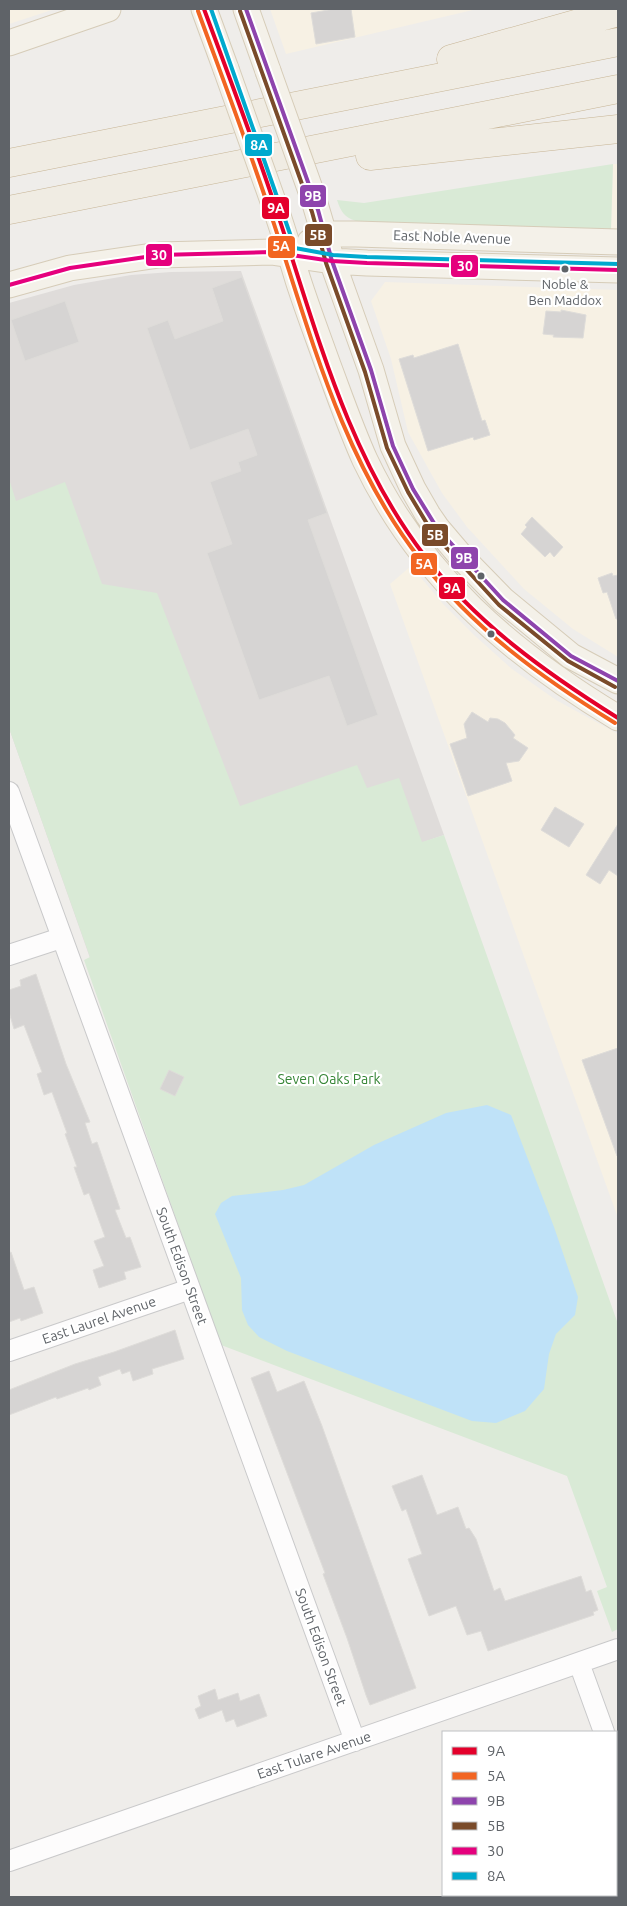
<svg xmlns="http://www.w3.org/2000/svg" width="627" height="1906" font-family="Ubuntu,sans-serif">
	<rect width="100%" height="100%" fill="#efedea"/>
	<path fill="#f7f1e4" d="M9,9h46l-46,15z
		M270,9h207l-191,45z
		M613,164h5v66h-7z
		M385,282l233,8v367l-45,-28 -49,-40 -57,-62 -25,-34 -34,-61 -17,-73 -20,-58z
		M411,566l32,38 31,31 38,34 44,31 62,34v484l-228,-634z"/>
	<path fill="#dfdcda" d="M241,271l203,564 -354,123 -81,-230v-425l65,-18 57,-10 40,-3z"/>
	<path fill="#d9ead6" d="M613,164l-2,66 -255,-9c-12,-4 -15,-9 -19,-21l27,3z
		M9,479l7,22 49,-19 37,102 55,9 83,213 117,-41 10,23 32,-10 23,64 22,-7 174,489v305l-6,3 -15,-41 10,-4 -40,-111 -346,-131 -137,-385 6,-3 -81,-229z"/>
	<path fill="#bfe2f8" d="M487,1105l24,10 43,112 24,70 -3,18 -19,19 -7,20 -5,35 -19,22 -29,12 -24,-2 -185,-70 -28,-14 -11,-12 -6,-15 -1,-32 -26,-64 6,-11 11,-7 51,-6 21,-5 70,-40 72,-32z"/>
	<path fill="#d6d4d3" stroke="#dedcd9" d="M334,9h17l4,28 -39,7 -5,-31z
		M242,277l85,236 -19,7 70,195 -31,11 -18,-50 -70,24 -52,-147 25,-9 -22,-62 31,-11 -3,-9 19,-7 -9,-26 -58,21 -43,-122 21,-8 7,19 48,-18 -11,-33z
		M65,301l14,41 -54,19 -14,-41z
		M561,310l25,5 -3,23 -30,-1 1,-2 -11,-1 3,-23 15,1z
		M458,344l24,77 3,-1 5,15 -16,5 -1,-3 -45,14 -29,-92 14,-4 1,3z
		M532,517l31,30 -9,10 -4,-5 -5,5 -24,-23 6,-7 -2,-2z
		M612,573l1,3 5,-1v44h-2l-9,-27 -4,1 -5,-15z
		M472,712l16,10 2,-4 8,1 7,4 10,12 -2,3 15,10 -9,13 -13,2 6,18 -44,15 -18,-52 17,-6 -3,-14z
		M555,807l29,17 -15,23 -28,-17z
		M618,824v52l-9,-6 -9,14 -14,-9z
		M36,974l30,90 24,58 -5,1 7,21 5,-2 23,67 -5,1 11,28 4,-1 11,30 -17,5 2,7 -27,9 -6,-18 11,-4 -10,-25 11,-4 -16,-44 -5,2 -10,-28h3l-12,-33 2,-1 -15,-41 -8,3 -7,-21 5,-2 -18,-47 -10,4 -5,-17v-22l12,-4 -1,-6z
		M618,1048v108h-1l-35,-96z
		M169,1070l15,7 -9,19 -15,-7z
		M11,1252l13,38 10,-3 9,26 -22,8 -1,-3 -11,4v-69z
		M175,1330l9,29 -32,10 1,5 -20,7 -3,-10 -8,3 -2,-5 -22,8 3,8 -12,5 -1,-2 -31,11 -1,-2 -47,18v-25l5,-2 61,-24 39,-12z
		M269,1371l8,21 27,-11 18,45 94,262 -46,17 -4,-10 -19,-57 -24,-64 2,-1 -74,-195z
		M422,1475l15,40 21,-8 8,22 3,-1 7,11 18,52 6,-3 5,13 76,-25 5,16 5,-2 7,20 -5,2 1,3 -106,36 -7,-20 -14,4 -11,-29 -27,10 -21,-57 14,-5 -16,-45 -4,2 -10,-25z
		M215,1689l3,11 20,-7 2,8 19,-7 8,22 -30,11 -3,-8 -8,3 -4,-12 -23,9 -4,-10 6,-3 -3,-10z"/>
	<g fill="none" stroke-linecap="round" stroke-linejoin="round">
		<defs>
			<path id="minor" d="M9,792l346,949
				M9,955l52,-17
				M9,1351l181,-62
				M579,1663l25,69
				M616,1766l2,7
				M9,1861l609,-212"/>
			<path id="major" d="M204,9l22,60
				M246,9l22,62
				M9,43l99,-34
				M313,197l19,64 39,109 22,76 20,43 15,26 9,13 28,33 38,39 68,56 47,25
				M274,204c9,25 16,50 24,76 9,28 20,57 30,85 12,32 23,64 37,95 55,116 145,193 253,258
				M310,242l15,-8h31l262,8
				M9,285l61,-17 89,-13 112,-3 61,9 35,2 251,7"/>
			<path id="highway" d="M451,59l167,-47
				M370,156l248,-27
				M9,163l609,-121
				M9,210l609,-121"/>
		</defs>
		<use href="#minor" stroke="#c9c9ca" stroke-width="22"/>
		<use href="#major" stroke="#d6ccb8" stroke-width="27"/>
		<use href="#highway" stroke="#c7b596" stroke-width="29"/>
		<use href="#minor" stroke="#fdfcfc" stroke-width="20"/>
		<use href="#major" stroke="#f4f1e9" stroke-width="25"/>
		<use href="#highway" stroke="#f0ece3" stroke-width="28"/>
		<defs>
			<path id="major-bridge" d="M226,69l48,135
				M268,71l45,126"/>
		</defs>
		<use href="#major-bridge" stroke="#d6ccb8" stroke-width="27" stroke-linecap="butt"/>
		<use href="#major-bridge" stroke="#f4f1e9" stroke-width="25"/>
		<defs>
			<path id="bus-1" d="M204,9c26,70 53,141 76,212 38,115 69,236 144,334 52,68 122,118 194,163"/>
			<path id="bus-2" d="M198,11c26,71 53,142 76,213 38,116 70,238 146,335 52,69 122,119 195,164"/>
			<path id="bus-3" d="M246,9l72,201 14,51 39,109 22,76 20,43 24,39 66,72 68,56 47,25"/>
			<path id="bus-4" d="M240,11l72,201 14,51 39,109 22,76 21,44 24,40 67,73 69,56 47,26"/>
			<path id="bus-5" d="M9,285l61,-17 89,-13 112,-3 61,9 35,2 251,7"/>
			<path id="bus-6" d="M211,9l84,239 38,7 34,2 251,7"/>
		</defs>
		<use href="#bus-1" stroke="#fff" stroke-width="8"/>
		<use href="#bus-2" stroke="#fff" stroke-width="8"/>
		<use href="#bus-3" stroke="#fff" stroke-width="8"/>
		<use href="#bus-4" stroke="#fff" stroke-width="8"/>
		<use href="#bus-5" stroke="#fff" stroke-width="8"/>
		<use href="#bus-6" stroke="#fff" stroke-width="8"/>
		<use href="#bus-1" stroke="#e4002b" stroke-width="4"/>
		<use href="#bus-2" stroke="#f26522" stroke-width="4"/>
		<use href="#bus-3" stroke="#8e44ad" stroke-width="4"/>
		<use href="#bus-4" stroke="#7a4b2a" stroke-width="4"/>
		<use href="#bus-5" stroke="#e5007d" stroke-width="4"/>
		<use href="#bus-6" stroke="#00a9ce" stroke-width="4"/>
	</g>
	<g fill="#5f6368" stroke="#fff" stroke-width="2">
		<circle cx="565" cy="269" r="4.5"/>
		<circle cx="481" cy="576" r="4.5"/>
		<circle cx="491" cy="634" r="4.5"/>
	</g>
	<g text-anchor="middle" stroke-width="4.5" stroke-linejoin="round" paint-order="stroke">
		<g font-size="13" fill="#5f6368" stroke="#fff">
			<text x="565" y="289">Noble &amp;<tspan x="565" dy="16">Ben Maddox</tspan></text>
		</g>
		<g font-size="14" fill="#5f6368" stroke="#fff">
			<text transform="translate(452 237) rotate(2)" y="5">East Noble Avenue</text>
			<text transform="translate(182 1266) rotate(70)" y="5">South Edison Street</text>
			<text transform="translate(99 1320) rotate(-19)" y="5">East Laurel Avenue</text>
			<text transform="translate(321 1647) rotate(70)" y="5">South Edison Street</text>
			<text transform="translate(314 1755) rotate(-19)" y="5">East Tulare Avenue</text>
		</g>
		<g font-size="14" fill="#378637" stroke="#fff">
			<text x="329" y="1084">Seven Oaks Park</text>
		</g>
	</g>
	<g stroke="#fff" stroke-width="2">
		<rect x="244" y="133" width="29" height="24" rx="5" fill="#00a9ce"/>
		<rect x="299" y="184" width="28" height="24" rx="5" fill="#8e44ad"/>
		<rect x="261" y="196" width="29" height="24" rx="5" fill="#e4002b"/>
		<rect x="304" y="223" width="29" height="24" rx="5" fill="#7a4b2a"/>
		<rect x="267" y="235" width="29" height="24" rx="5" fill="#f26522"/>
		<rect x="145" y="243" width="28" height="24" rx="5" fill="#e5007d"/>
		<rect x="450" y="254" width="29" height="24" rx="5" fill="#e5007d"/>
		<rect x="421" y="523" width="28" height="24" rx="5" fill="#7a4b2a"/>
		<rect x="450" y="546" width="29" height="24" rx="5" fill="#8e44ad"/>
		<rect x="410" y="552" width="28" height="24" rx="5" fill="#f26522"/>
		<rect x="438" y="576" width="28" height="24" rx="5" fill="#e4002b"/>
	</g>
	<g font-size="14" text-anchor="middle" font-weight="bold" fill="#fff">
		<text x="259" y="150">8A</text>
		<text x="313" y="201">9B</text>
		<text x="276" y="213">9A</text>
		<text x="318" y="240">5B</text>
		<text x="281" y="251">5A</text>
		<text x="159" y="260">30</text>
		<text x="465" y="271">30</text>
		<text x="435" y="540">5B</text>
		<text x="464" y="563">9B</text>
		<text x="424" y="569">5A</text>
		<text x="452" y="593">9A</text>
	</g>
	<rect width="627" height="1906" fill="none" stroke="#5f6368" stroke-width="20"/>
	<rect x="442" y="1731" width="175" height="165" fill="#ffffff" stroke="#bfc1c3"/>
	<rect x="452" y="1747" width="25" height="8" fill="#e4002b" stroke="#bfc1c3"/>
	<text x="487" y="1756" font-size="15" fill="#5f6368">9A</text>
	<rect x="452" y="1772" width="25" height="8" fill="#f26522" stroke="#bfc1c3"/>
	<text x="487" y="1781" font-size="15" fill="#5f6368">5A</text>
	<rect x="452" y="1797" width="25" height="8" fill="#8e44ad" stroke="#bfc1c3"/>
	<text x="487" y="1806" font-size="15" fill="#5f6368">9B</text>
	<rect x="452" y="1822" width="25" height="8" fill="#7a4b2a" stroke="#bfc1c3"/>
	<text x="487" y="1831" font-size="15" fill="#5f6368">5B</text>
	<rect x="452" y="1847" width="25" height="8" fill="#e5007d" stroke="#bfc1c3"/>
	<text x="487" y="1856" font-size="15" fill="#5f6368">30</text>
	<rect x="452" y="1872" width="25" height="8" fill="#00a9ce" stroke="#bfc1c3"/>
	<text x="487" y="1881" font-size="15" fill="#5f6368">8A</text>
</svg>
